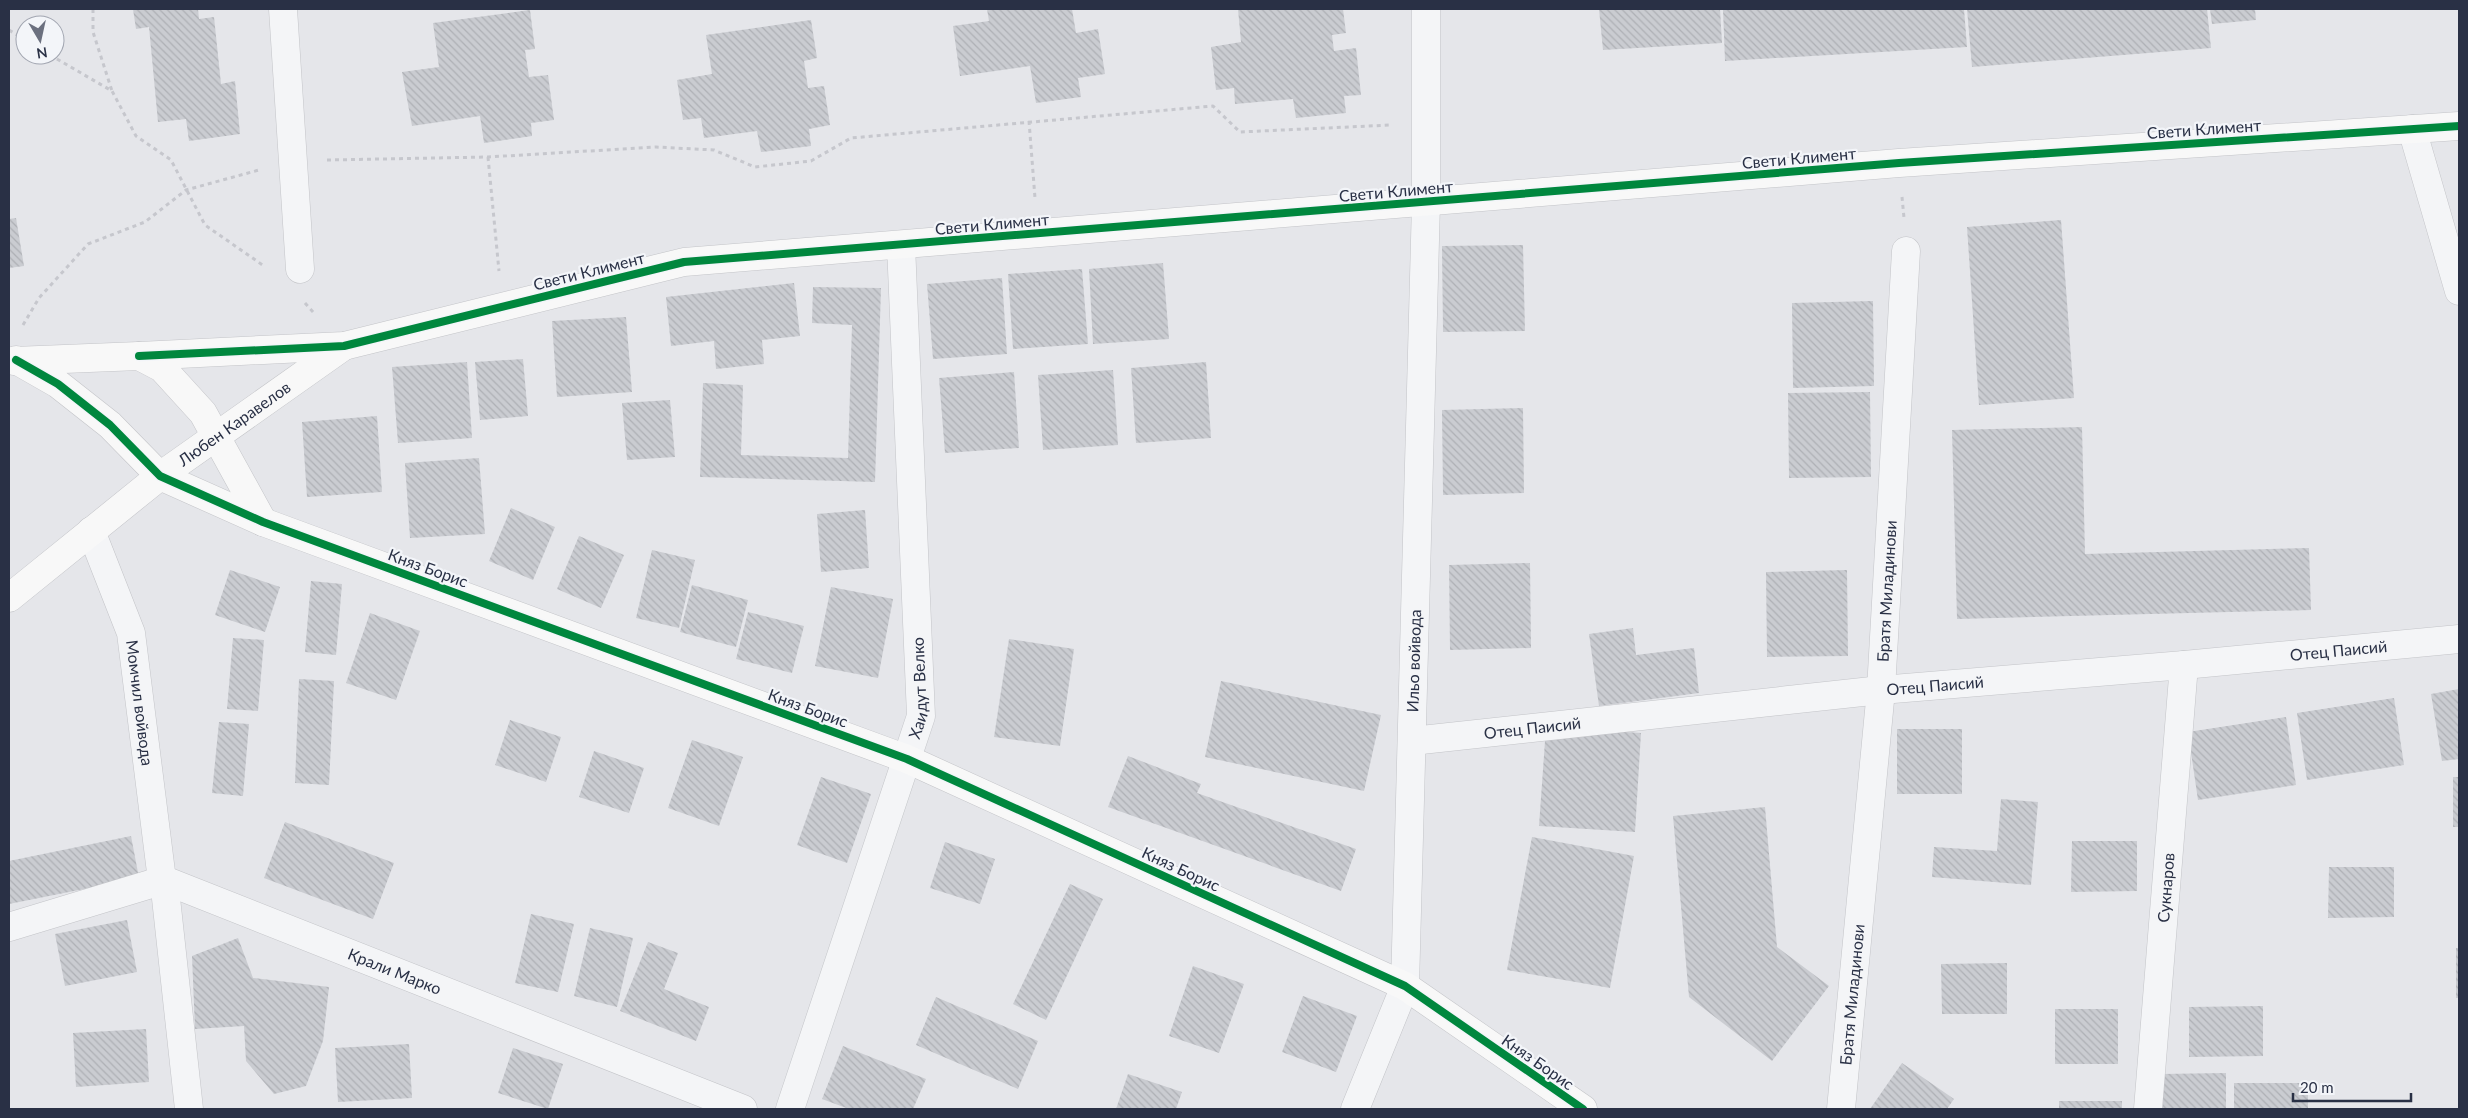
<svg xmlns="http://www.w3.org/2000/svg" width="2468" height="1118" font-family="Lato,sans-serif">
	<defs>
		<pattern id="building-back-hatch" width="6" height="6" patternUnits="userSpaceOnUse" patternTransform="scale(1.25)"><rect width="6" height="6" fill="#caccd1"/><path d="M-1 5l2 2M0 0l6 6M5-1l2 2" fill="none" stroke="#aeb0b5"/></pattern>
	</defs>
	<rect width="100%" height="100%" fill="#e5e6ea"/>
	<path fill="url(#building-back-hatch)" d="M133,9h65l1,10 15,-2 7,67 14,-3 5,53 -51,7 -3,-22 -28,3 -9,-95 -13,2z
		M987,9h85l4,24 22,-4 7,45 -27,4 3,19 -45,6 -6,-37 -70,10 -7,-50 36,-5z
		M1238,9h105l3,24 -14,2 2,16 22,-3 5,47 -17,1 2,17 -50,5 -3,-19 -58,5 -1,-16 -18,2 -5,-43 30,-5z
		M1599,9h121l2,34 -119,7z
		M1723,9h241l3,38 -242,14z
		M1967,9h240l4,39 -239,19z
		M2210,9h45l1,11 -44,4z
		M530,10l5,39 -10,1 4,27 19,-2 6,45 -23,3 1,13 -48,7 -4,-27 -68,10 -10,-54 37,-5 -6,-44z
		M811,20l6,38 -13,3 4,27 16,-2 6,39 -21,4 2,17 -50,6 -4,-21 -53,7 -3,-20 -18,2 -6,-40 35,-6 -6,-39z
		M16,218l8,48 -15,2v-49z
		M2061,220l13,178 -95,7 -12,-178z
		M1523,245l2,86 -82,1 -1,-86z
		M1163,263l6,76 -76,5 -4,-75z
		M1082,269l6,75 -75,5 -5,-75z
		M1002,278l5,76 -74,5 -6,-75z
		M794,283l6,53 -38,4 2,24 -48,5 -2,-28 -43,5 -5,-49z
		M813,287l68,1 -6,194 -175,-5 3,-94 40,2 -2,70 107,3 4,-133 -40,-2z
		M1873,301l1,85 -81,2 -1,-85z
		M626,317l6,75 -75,5 -5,-76z
		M523,359l5,57 -48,4 -5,-58z
		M467,362l5,76 -74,5 -6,-76z
		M1206,362l5,76 -75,5 -5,-75z
		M1113,370l5,75 -75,5 -5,-75z
		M1014,372l5,76 -74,5 -6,-75z
		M1870,392l1,85 -82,1 -1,-85z
		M670,400l5,57 -48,3 -5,-57z
		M1523,408l1,85 -81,2 -1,-85z
		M377,416l5,76 -75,5 -5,-75z
		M2082,427l3,127 224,-6 2,62 -354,9 -5,-189z
		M479,458l6,76 -75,4 -5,-75z
		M511,508l44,19 -22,53 -44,-19z
		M865,510l4,58 -48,4 -4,-58z
		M579,536l45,19 -23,53 -44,-19z
		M652,550l43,10 -16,68 -43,-10z
		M1530,563l1,85 -81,2 -1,-85z
		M230,570l50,17 -15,45 -50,-17z
		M1847,570l1,86 -81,1 -1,-85z
		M311,581l31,3 -6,71 -31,-3z
		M692,585l56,15 -12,47 -56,-15z
		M831,587l62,12 -15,79 -63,-12z
		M748,612l56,14 -12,47 -56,-14z
		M370,613l50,18 -24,69 -50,-17z
		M1633,628l3,27 58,-7 5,45 -100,13 -10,-72z
		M233,638l31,2 -6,71 -31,-2z
		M1009,639l65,10 -14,97 -66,-9z
		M299,679l35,2 -5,104 -34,-2z
		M1221,681l160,34 -17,76 -159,-34z
		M2459,689v70l-17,2 -11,-67z
		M2394,698l10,67 -97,15 -10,-67z
		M2286,717l10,68 -98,15 -10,-68z
		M510,720l51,17 -15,45 -51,-17z
		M219,722l30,2 -6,72 -31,-3z
		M1546,727l95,6 -6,99 -96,-6z
		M1897,729h65v65h-65z
		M692,740l51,17 -24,69 -51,-18z
		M594,751l50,17 -15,45 -50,-16z
		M1128,756l73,28 -4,9 159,56 -15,42 -233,-84z
		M821,777l50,17 -24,69 -50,-18z
		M2453,777h6v50h-6z
		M2001,799l37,3 -7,83 -99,-8 2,-30 63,4z
		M1765,807l12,140 52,39 -57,75 -83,-64 -16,-181z
		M285,822l109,41 -21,56 -109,-41z
		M131,836l8,42 -130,26v-43z
		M1532,837l102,19 -24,132 -103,-18z
		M2072,841h65v50l-66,1z
		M945,842l50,17 -15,45 -50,-16z
		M2329,867h65v50l-66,1z
		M1070,884l33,15 -57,121 -33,-16z
		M531,914l43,10 -16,68 -43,-9z
		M127,920l10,52 -72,14 -10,-52z
		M590,928l43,10 -16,69 -43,-11z
		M238,938l15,40 76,9 -6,54 -17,45 -32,8 -28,-33 -2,-35 -49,3 -3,-73z
		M648,942l30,11 -14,36 45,18 -13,34 -76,-30z
		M2456,948h3v50h-3z
		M2007,963v51h-65l-1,-50z
		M1193,966l51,18 -25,69 -50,-17z
		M1303,996l54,20 -21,56 -54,-20z
		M936,997l102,44 -20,48 -102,-44z
		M2263,1006v50l-74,1v-50z
		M2055,1009h63v55h-63z
		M146,1029l3,53 -73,5 -3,-54z
		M409,1044l3,54 -74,4 -3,-54z
		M843,1046l83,33 -13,30h-64l-27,-10z
		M513,1048l50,16 -15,45 -50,-16z
		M1902,1063l52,36 -7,10h-77z
		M2226,1073v36h-65v-35z
		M1128,1074l54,18 -6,17h-60z
		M2234,1083h74v26h-74z
		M2059,1101h63v8h-63z"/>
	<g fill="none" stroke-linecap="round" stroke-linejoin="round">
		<defs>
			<g id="street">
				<path d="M283,9l17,260"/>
				<path d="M2412,129l47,162"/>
				<path id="s1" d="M91,531l40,102 31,247h2l25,229"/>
				<path id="s2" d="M1412,741l469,-51 303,-25 275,-26"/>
				<path id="s3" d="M9,927l155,-47 579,229"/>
				<path id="s4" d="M790,1109l131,-393 -20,-471"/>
				<path id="s5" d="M1355,1109l50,-123 21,-783v-194"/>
				<path id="s6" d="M1841,1109l40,-419 25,-439"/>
				<path id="s7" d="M2148,1109l36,-444"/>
			</g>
			<g id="secondary">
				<path d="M139,356l205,-10 340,-84 1215,-99 560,-37"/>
				<path d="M16,360l42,24 52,41 50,51 103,46 644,237 498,227 178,123"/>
				<path d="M14,361l125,-5 23,12 41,45 60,109"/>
				<path id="s8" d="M9,598l151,-122 184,-130"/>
			</g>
		</defs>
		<use href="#street" stroke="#c3c4c8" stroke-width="29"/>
		<use href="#secondary" stroke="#c3c4c8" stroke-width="29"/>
		<path stroke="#c6c7cd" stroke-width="3" stroke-dasharray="4 4" stroke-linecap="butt" d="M93,9v23l19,59
			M9,30l16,10
			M50,55l62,36 24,45 35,24 34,65 59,41
			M1029,121l6,77
			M488,157l11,114
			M327,160l161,-3 168,-10 58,3 41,17 56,-6 40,-23 362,-32 27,26 151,-7
			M1902,197l2,21
			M305,303l9,10
			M23,325l16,-27 49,-54 57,-22 41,-32 73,-20"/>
		<use href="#street" stroke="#f4f5f7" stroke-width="28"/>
		<use href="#secondary" stroke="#f8f8f8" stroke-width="28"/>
		<defs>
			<path id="cycleway" d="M139,356l205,-10 340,-84 1215,-99 560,-37
				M16,360l42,24 52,41 50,51 103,46 644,237 498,227 178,123"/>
		</defs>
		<use href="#cycleway" stroke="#f3f5f9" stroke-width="11"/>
		<use href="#cycleway" stroke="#00873e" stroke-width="8"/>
	</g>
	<g text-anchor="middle" stroke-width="4.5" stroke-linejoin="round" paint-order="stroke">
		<g font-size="16" fill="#293045" stroke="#f3f5f9">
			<text transform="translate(2204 129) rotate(-4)" y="6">Свети Климент</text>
			<text transform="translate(1799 158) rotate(-5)" y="6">Свети Климент</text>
			<text transform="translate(1396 191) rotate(-5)" y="6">Свети Климент</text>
			<text transform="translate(992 224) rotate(-5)" y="6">Свети Климент</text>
			<text transform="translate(589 271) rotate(-14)" y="6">Свети Климент</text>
			<text dy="6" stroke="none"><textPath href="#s8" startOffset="285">Любен Каравелов</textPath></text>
			<text transform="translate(428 568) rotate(20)" y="6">Княз Борис</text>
			<text dy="6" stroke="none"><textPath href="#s6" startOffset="520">Братя Миладинови</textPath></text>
			<text dy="6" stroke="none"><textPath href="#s2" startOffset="931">Отец Паисий</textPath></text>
			<text dy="6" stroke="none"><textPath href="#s5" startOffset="458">Ильо войвода</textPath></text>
			<text dy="6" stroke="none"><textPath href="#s2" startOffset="526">Отец Паисий</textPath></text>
			<text dy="6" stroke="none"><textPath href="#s4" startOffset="442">Хаидут Велко</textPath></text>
			<text dy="6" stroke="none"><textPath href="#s1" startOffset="180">Момчил войвода</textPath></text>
			<text transform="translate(808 708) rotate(20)" y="6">Княз Борис</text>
			<text dy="6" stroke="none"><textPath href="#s2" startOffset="121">Отец Паисий</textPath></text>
			<text transform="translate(1181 869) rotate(25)" y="6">Княз Борис</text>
			<text dy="6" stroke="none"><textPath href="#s7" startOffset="222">Сукнаров</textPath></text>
			<text dy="6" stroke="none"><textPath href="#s3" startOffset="410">Крали Марко</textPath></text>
			<text dy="6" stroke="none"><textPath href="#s6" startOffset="115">Братя Миладинови</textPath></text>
			<text transform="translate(1538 1062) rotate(35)" y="6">Княз Борис</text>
		</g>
	</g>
	<rect width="2468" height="1118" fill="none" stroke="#293045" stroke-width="20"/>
	<g transform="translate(40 40) rotate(171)"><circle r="24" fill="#f3f5f9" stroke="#a2a6b1"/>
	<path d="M0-4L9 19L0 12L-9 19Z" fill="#6b707f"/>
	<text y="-8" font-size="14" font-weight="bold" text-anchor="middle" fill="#293045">N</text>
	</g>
	<path d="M2293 1093v8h118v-8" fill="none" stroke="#293045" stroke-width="2.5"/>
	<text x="2300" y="1093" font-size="15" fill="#293045" stroke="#f3f5f9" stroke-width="4" paint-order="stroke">20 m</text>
</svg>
